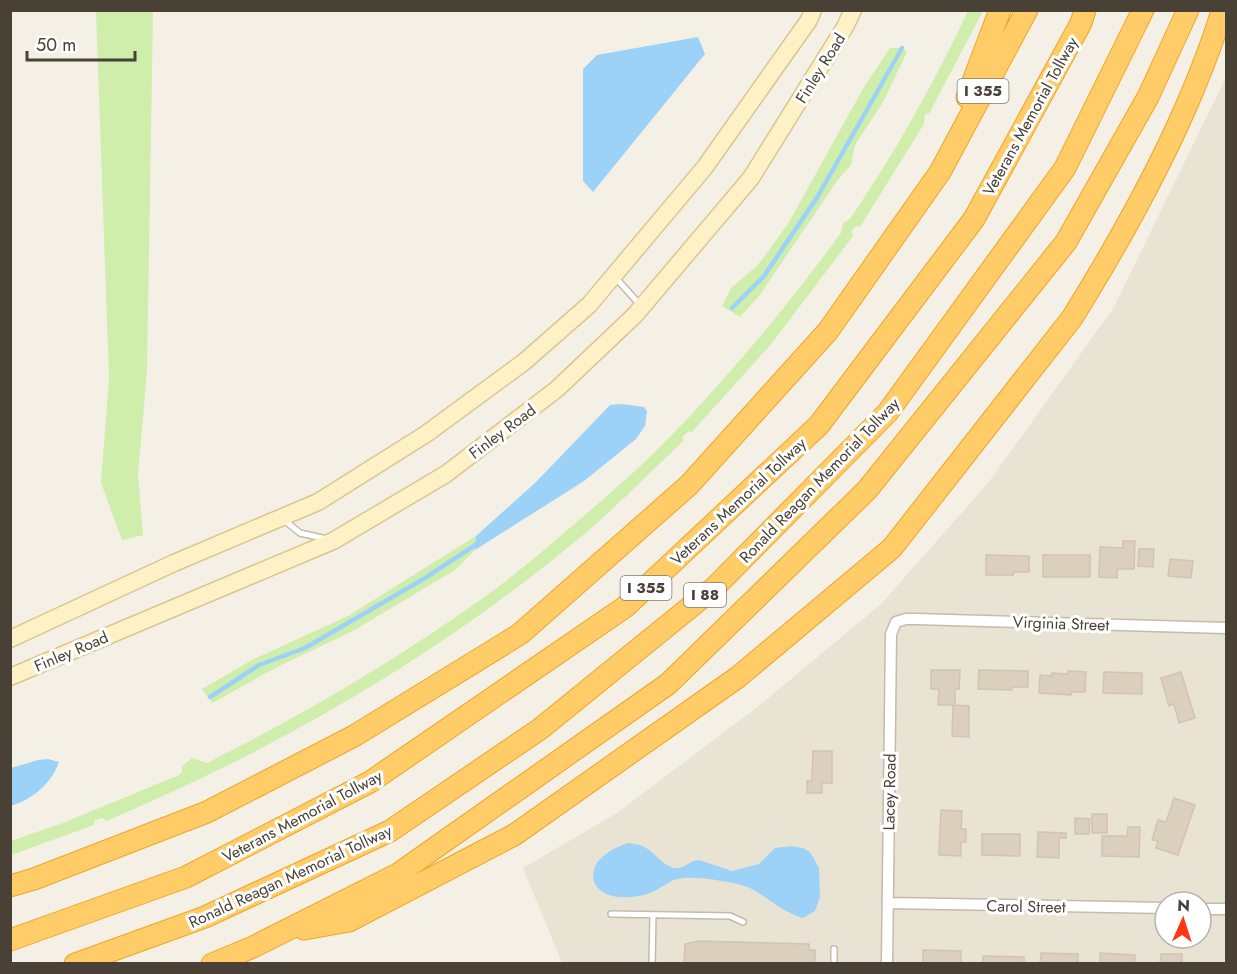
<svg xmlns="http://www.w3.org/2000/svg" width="1237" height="974" font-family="Jost,sans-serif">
	<rect width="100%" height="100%" fill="#f5f0e6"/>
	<path fill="#e9e3d4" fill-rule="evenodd" d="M1226,77v886h-664l-39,-95 94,-55 143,-108 121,-101 107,-121 126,-176zM1165,902h36v36h-36z"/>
	<path fill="#cfedab" d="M96,11h57l-6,361 -9,102 5,61 -21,5 -21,-57 8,-105z
		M968,11h15l-50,95 -3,7 -5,1 -1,10 -64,103 -4,-1 -5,5 2,5 -81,107 -81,90 -2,-2 -7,6 2,3c-32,31 -63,62 -96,91 -146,123 -307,216 -482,290l-4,-3 -8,3v4l-83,30v-14l52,-18 116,-48 3,-3v-6l10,-8 15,5c96,-48 189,-103 276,-165 34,-24 64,-51 95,-77 31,-27 63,-54 91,-83 62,-64 119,-133 172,-205l2,-10 7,-4c45,-66 84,-136 118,-208z
		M890,48h12l5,4 -24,50 -28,43 -4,20 -14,16 -78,115 -19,21 -18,-11 9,-18 26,-22 31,-42 76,-137z
		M476,536l-1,14 -20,20 -104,62 -70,33 -69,38 -10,-14 50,-29 96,-44z"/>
	<path fill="#9cd2f8" d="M698,37l7,17 -112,138 -10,-11v-112l14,-14z
		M621,404l23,3 3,4 -2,15 -9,13 -52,42 -109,69 1,-14 60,-54 74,-77z
		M48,759l11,3c-8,22 -26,37 -48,44v-38l27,-8z
		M628,843c7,1 12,1 18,5 9,5 20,21 31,20 9,0 13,-8 22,-8l33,11 27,-7 16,-16 16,-2 12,2 7,4 9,16 1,29 -5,14 -12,7c-25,-7 -36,-23 -56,-31 -9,-4 -21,-5 -31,-7 -12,-2 -30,-4 -42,0 -8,3 -15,10 -24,13 -15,6 -46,8 -55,-9 -4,-9 -1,-18 5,-25 8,-8 17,-12 28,-16z"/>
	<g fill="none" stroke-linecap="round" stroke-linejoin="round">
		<path stroke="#9cd2f8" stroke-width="4.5" d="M732,308l32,-32 54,-80 84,-148
			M210,697l49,-32 46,-17 120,-70 55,-36"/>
	</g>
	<path fill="#dbcfbd" stroke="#d3c4ad" stroke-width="1.5" d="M1123,541h12l-1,28h-17v9l-18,-1 1,-30 23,1z
		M1139,549h15l-1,18 -15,-1z
		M986,555l43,1v16h-15l-1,3h-27z
		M1043,555h47v22h-47z
		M1170,559l23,2 -2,17 -23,-2z
		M931,670h29l-1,19h-4v16h-17l1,-16h-8z
		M979,670l49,1v16h-16v3l-34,-1z
		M1068,671l18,1 -1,20h-14v3l-32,-2 1,-18 12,1v-3l16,1z
		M1104,672l38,1v21l-39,-1z
		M1181,672l14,46 -16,5 -5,-19 -5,2 -8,-28z
		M953,705l16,1v31l-17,-1z
		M813,751h19v32h-10v10h-15v-12h5z
		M1174,798l21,7 -17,50 -22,-7 2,-7 -6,-1 6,-20 8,2z
		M941,810l21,1 -1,18h5v13h-5v14l-22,-1z
		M1092,814h15v19h-15z
		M1075,818l15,1 -1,15h-14z
		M1128,827h12l-1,30 -37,-1v-20h25z
		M1038,832l28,1v5h-7v20l-22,-1z
		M982,834h38v22l-38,-1z
		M698,941l111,3v6h6v14h-131l1,-20z
		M923,950l38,1v13h-38z
		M1041,953l37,1v10h-38z
		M1100,953l35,2v9h-35z
		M1161,954h21v10h-22z
		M983,956l41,1v7h-41z"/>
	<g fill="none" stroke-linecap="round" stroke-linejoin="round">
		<defs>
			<path id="lane" d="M615,277l26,29
				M284,520l16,13 27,6
				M611,914l119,2 13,6
				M652,964l1,-49
				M834,964v-15"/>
			<path id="street" d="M888,903l277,5
				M1201,909h25
				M887,964l4,-330 5,-12 10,-3h10l310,9"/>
			<path id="secondary" d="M10,639l164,-76 144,-61 108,-68 98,-72 65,-57 116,-138 104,-147 4,-10
				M10,677l323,-136 113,-67 111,-85 78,-74 116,-137 94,-151 8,-17"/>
			<path id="highway" d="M967,97l33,-87
				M10,886l24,-7 173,-67 147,-76 166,-102 169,-149 139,-154 112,-159 87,-162
				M304,929l45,-8 165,-86 224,-158 154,-129 180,-230c46,-74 89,-150 122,-230 10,-25 21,-51 28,-78
				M10,940l176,-63 184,-95 255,-175 194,-182 155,-206 107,-196 4,-13
				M75,964l130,-47 185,-86 150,-102 175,-142 173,-175 177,-244 78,-158
				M212,964l41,-17 145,-73 270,-190 199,-194 199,-248 82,-145 40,-87"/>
		</defs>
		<use href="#lane" stroke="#c4bbab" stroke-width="8"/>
		<use href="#street" stroke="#c4bbab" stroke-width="13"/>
		<use href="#secondary" stroke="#d9c691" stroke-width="19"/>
		<use href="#highway" stroke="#eda528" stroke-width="23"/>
		<use href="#lane" stroke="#fff" stroke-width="5"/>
		<use href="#street" stroke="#fff" stroke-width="10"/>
		<use href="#secondary" stroke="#fff1c6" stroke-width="16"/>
		<use href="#highway" stroke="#ffcc67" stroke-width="21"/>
	</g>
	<g text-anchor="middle" stroke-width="6" stroke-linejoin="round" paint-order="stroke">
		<g fill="#fff" stroke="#807a72" stroke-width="1.5">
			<rect x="957.5" y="79" width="51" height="24" rx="4.5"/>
			<rect x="620.5" y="576" width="51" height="24" rx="4.5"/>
			<rect x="684" y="583" width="42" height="24" rx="4.5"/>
		</g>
		<g font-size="15" font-weight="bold" fill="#494135">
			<text x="983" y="96">I 355</text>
			<text x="646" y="593">I 355</text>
			<text x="705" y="600">I 88</text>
		</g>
		<g font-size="16" fill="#494135" stroke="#fff">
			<text transform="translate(820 68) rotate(-58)" y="6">Finley Road</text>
			<text transform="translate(1030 116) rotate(-61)" y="6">Veterans Memorial Tollway</text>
			<text transform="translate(502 431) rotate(-37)" y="6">Finley Road</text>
			<text transform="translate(819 480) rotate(-46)" y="6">Ronald Reagan Memorial Tollway</text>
			<text transform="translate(738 501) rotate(-43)" y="6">Veterans Memorial Tollway</text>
			<text transform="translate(1061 623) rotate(2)" y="6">Virginia Street</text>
			<text transform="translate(71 651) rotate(-23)" y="6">Finley Road</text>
			<text transform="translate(889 792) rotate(-89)" y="6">Lacey Road</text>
			<text transform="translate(302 816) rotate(-28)" y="6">Veterans Memorial Tollway</text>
			<text transform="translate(290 876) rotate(-25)" y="6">Ronald Reagan Memorial Tollway</text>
			<text transform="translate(1026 906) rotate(1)" y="6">Carol Street</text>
		</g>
	</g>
	<rect width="1237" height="974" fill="none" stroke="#494135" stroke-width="24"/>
	<g transform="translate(1183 920) rotate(3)"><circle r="28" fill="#ffffff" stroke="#b6b3ae" stroke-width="1.5"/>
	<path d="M0-4.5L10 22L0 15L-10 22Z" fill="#ff3713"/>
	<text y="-9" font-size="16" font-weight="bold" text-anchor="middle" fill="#494135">N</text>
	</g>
	<path d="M27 51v9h108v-9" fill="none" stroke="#494135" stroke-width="3"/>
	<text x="36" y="51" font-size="18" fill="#494135" stroke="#ffffff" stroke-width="4.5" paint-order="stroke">50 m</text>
</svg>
